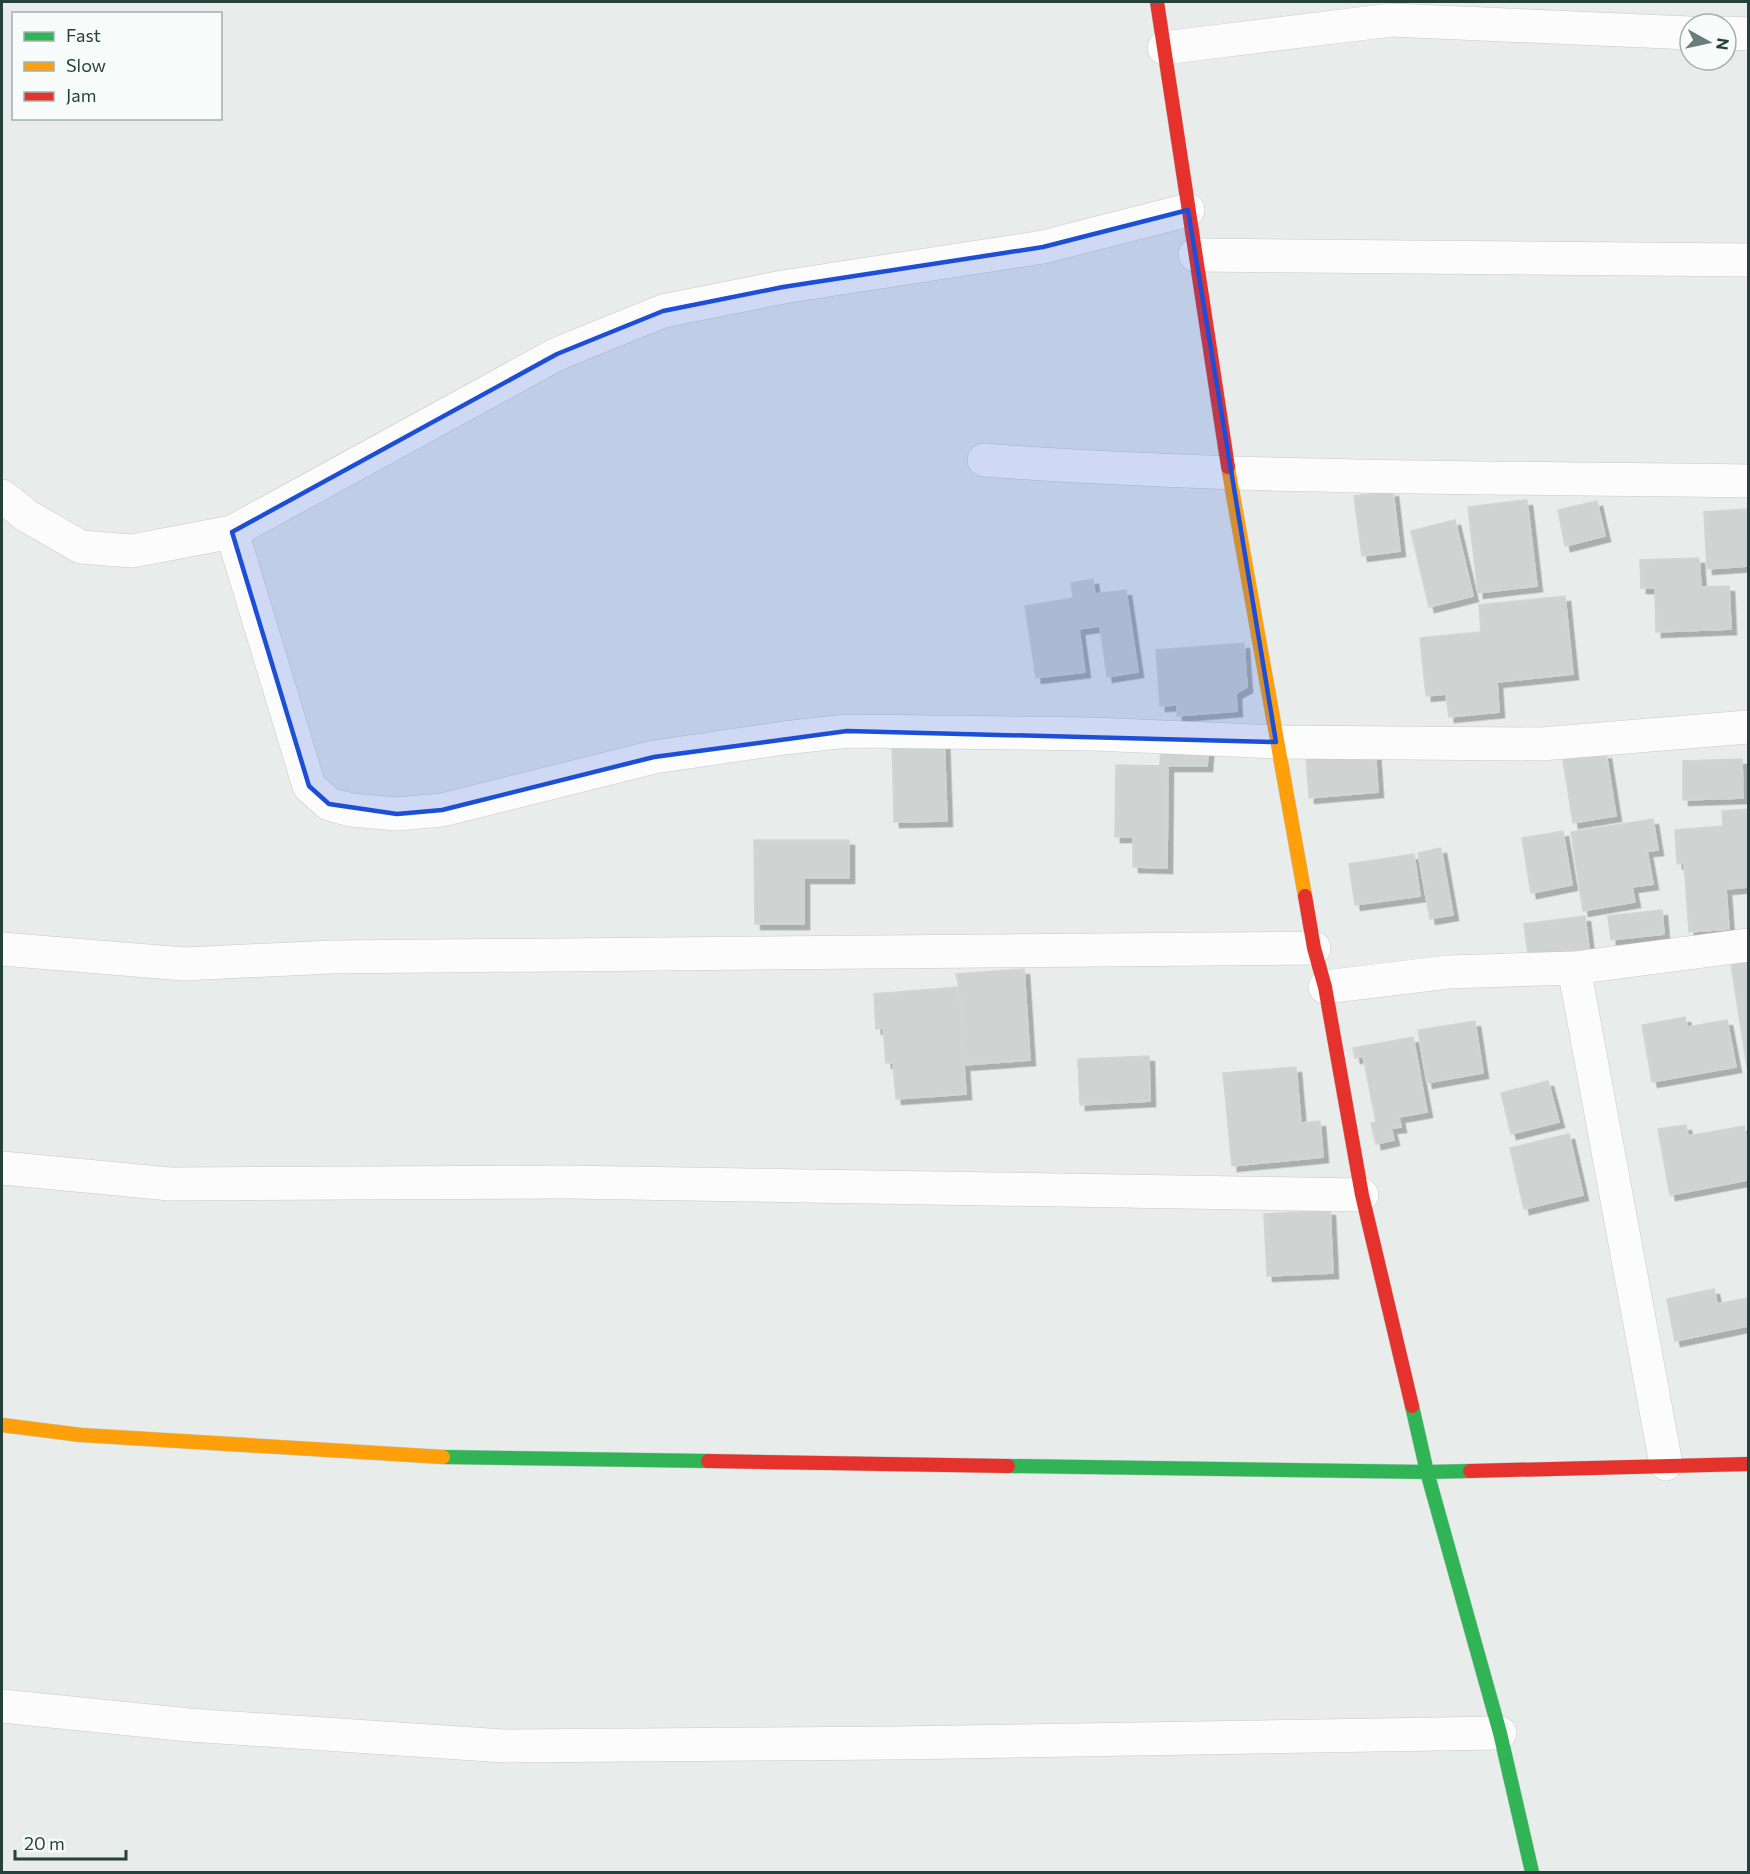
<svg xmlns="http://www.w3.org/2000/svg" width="1750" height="1874" font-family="Commissioner,sans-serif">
	<defs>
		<filter id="shadow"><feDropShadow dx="5.5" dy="5.5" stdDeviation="0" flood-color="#0004"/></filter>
	</defs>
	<rect width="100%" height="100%" fill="#e8edeb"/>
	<path fill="#cfd4d2" stroke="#d1d6d4" stroke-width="1.5" filter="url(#shadow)" d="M1393,491l7,60 -38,5 -8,-60z
		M1527,500l10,86 -59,7 -10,-86z
		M1597,501l8,35 -40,10 -7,-36z
		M1747,509l1,57 -41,3 -3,-57z
		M1455,520l18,76 -44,11 -18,-76z
		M1699,558l2,29 28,-1 2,43 -75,3 -1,-44h-14l-1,-28z
		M1093,579l2,15 31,-4 12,82 -31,5 -7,-51 -21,3 6,43 -49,6 -11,-72 48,-8 -2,-15z
		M1565,596l8,78 -76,8 2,30 -50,5 -3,-23 -20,2 -6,-58 61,-6 -2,-27z
		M1244,643l3,44 -11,6 1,18 -60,5v-11l-17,1 -4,-56z
		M944,734l3,87 -53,1 -2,-87z
		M1161,738l48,2 -2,26h-47z
		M1375,748l3,44 -69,6 -3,-45z
		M1606,753l10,63 -43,7 -10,-63z
		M1742,759l1,39 -60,2v-39z
		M1116,765l52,1 -1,102 -34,-1v-30h-18z
		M1748,809v78l-22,2 3,40 -40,3 -5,-69 -7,1 -2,-34 48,-4 -1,-15z
		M1653,819l5,31 -11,1 6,33 -21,3 3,15 -52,9 -12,-79z
		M1563,831l9,54 -41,8 -9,-55z
		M754,840h95v38h-45v46h-49z
		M1441,848l12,67 -23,4 -12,-66z
		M1414,854l6,42 -65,9 -6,-41z
		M1662,910l2,24 -53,6 -3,-24z
		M1585,916l4,32 -61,7 -4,-31z
		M1748,955v118l-18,-115z
		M1024,969l6,91 -66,5 -5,-78 -3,-13z
		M959,987l7,107 -70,5 -3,-36h-7l-3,-35 -7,1 -2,-35z
		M1685,1017l2,10 40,-7 9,47 -84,15 -10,-57z
		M1475,1021l8,52 -56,10 -9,-53z
		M1413,1037l14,75 -28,5 2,10 -10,1 3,12 -18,4 -5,-21 5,-1 -13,-66 -8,2 -2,-10z
		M1149,1056l1,45 -70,4 -2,-46z
		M1296,1067l5,56 19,-2 3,36 -91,9 -9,-93z
		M1548,1081l11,41 -48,12 -10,-41z
		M1686,1125l2,11 56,-10 4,23v31l-78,15 -12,-66z
		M1569,1134l14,61 -59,14 -14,-61z
		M1330,1210l3,63 -66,3 -3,-62z
		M1714,1289l3,15 31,-6v28l-73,15 -8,-42z"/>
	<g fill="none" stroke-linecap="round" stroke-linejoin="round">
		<defs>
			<path id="street" d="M1726,33l22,1
				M1164,48l227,-28 299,13
				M1195,255l553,5
				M984,460c254,19 510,17 764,21
				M2,496l25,20 54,31 51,4 100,-19 325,-178 106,-43 120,-24 260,-40 145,-37
				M232,532l77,254 20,18 22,6 46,4 45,-4 212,-53 130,-19 63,-7 247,3 182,8 265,2 207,-17
				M2,949l182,15 147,-7 983,-9
				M1574,968l92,496
				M1325,987l123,-15 126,-4 174,-23
				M2,1168l168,16 397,-2 795,13
				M2,1706l187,19 315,21 392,-3 604,-10"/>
			<path id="fast" d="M1412,1406l15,66 73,261 32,139
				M443,1457l265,4
				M1008,1466l419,6 43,-1"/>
			<path id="slow" d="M1228,467l77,429
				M2,1425l79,10 362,22"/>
			<path id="jam" d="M1157,2l71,465
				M1305,896l9,52 11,39 37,208 50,211
				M708,1461l300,5
				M1470,1471l278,-7"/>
		</defs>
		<use href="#street" stroke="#c5cac8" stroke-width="34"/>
		<use href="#fast" stroke="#c3cbc8" stroke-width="15"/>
		<use href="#slow" stroke="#c3cbc8" stroke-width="15"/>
		<use href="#jam" stroke="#c3cbc8" stroke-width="15"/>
		<use href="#street" stroke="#fcfcfc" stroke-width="33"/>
		<use href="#fast" stroke="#30b455" stroke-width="14"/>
		<use href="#slow" stroke="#ff9f0a" stroke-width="14"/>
		<use href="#jam" stroke="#e5322d" stroke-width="14"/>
	</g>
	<path fill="#1d4ed8" fill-opacity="0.2" stroke="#1d4ed8" stroke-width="4.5" stroke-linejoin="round" d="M1188,210l88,532 -429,-11 -193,26 -212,53 -45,4 -68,-10 -20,-18 -77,-254 325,-178 106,-43 120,-24 260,-40z"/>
	<rect width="1750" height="1874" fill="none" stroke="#24423a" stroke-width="6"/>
	<rect x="12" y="12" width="210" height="108" fill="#f7fbf9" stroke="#a3b1ad" stroke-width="1.5"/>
	<rect x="24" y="32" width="30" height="9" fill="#30b455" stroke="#a3b1ad" stroke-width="1.5"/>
	<text x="66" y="42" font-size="18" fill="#24423a">Fast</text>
	<rect x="24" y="62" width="30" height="9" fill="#ff9f0a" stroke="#a3b1ad" stroke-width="1.5"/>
	<text x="66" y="72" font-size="18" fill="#24423a">Slow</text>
	<rect x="24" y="92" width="30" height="9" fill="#e5322d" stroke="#a3b1ad" stroke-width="1.5"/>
	<text x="66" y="102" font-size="18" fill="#24423a">Jam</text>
	<g transform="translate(1708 42) rotate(98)"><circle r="28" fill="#f7fbf9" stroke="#a3b1ad" stroke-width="1.5"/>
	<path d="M0-4.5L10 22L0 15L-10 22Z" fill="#697e78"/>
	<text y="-9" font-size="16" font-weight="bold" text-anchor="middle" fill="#24423a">N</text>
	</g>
	<path d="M15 1850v9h111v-9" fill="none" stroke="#24423a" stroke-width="3"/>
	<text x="24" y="1850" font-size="18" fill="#24423a" stroke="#f7fbf9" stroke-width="4.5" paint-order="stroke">20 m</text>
</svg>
